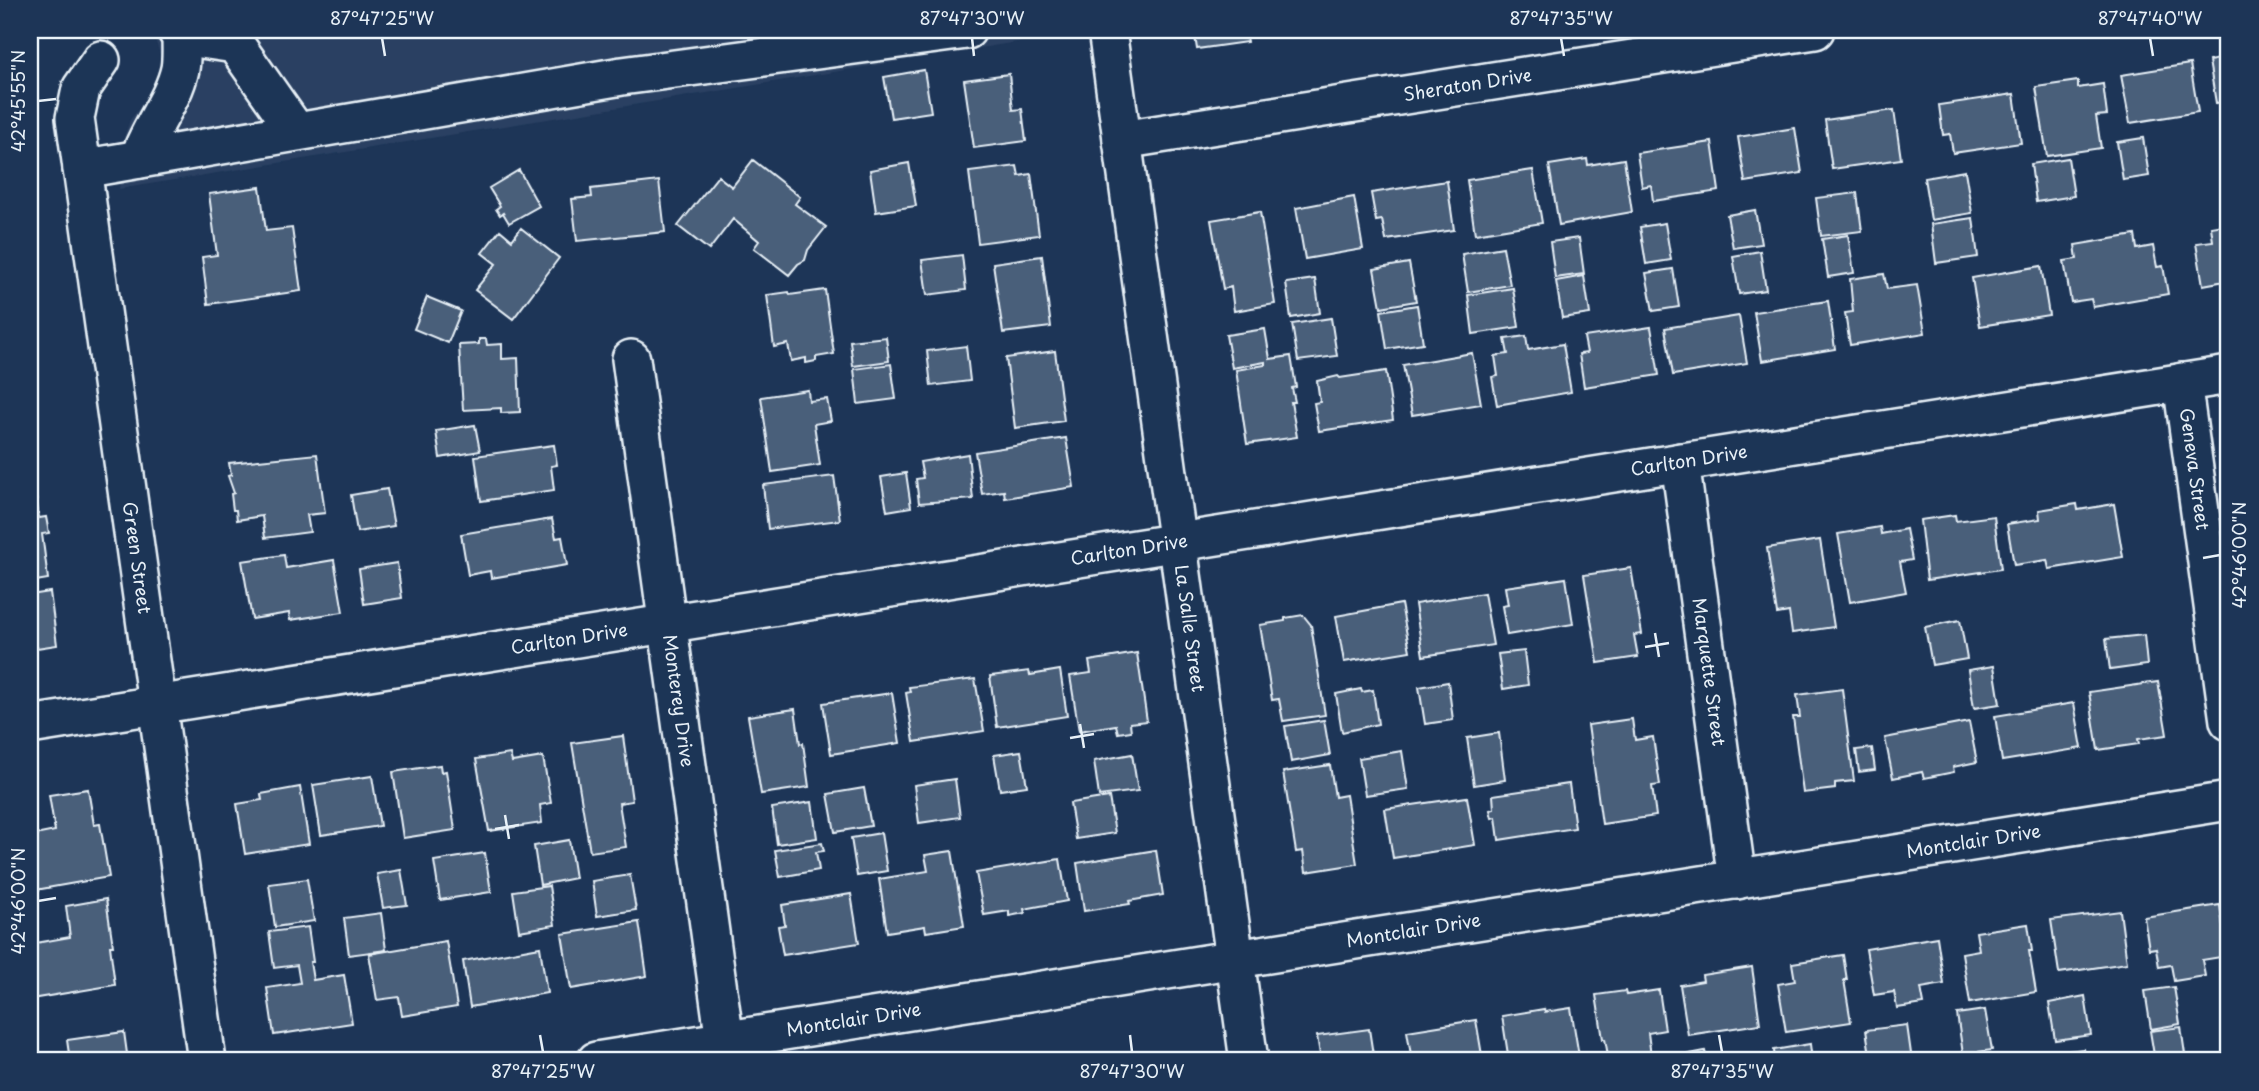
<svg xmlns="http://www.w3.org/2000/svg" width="2259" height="1091" font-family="'Playpen Sans',sans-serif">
	<rect width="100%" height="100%" fill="#1d3557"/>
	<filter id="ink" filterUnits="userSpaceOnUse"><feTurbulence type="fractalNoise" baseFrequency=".0143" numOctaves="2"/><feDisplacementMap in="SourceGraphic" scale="14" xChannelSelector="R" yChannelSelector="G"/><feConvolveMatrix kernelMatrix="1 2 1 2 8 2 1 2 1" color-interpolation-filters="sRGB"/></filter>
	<g filter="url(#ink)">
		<path fill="#2a4162" d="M152,30h901l1,6 -935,153 3,-45 8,-24 31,-39v-24z"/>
		<path fill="#495e7a" stroke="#e8f1f8" stroke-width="2" d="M1194,30h51l2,12 -50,7z
			M2229,57v44l-13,2 -7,-42z
			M2190,64l8,48 -68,11 -9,-48z
			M924,70l7,42 -40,6 -7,-41z
			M1009,74l4,36 9,-1 4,32 -52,7 -10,-68z
			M2078,81v7l25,-4 4,31 -11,1 5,32 -54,8 -11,-69z
			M2014,94l7,49 -68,10 -3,-19 -7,1 -4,-30z
			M1894,110l7,49 -69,10 -7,-49z
			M1795,128l7,45 -57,9 -7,-45z
			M2143,138l6,38 -26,4 -6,-38z
			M1712,142l7,49 -66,10 -2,-16 -9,2 -5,-34z
			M2068,158l6,38 -38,6 -5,-38z
			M1587,159l1,6 36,-6 8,53 -73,13 -10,-60z
			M753,160l47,37 -5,7 31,23 -18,23 -3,10 -7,4 -9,11 -35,-27 5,-7 -26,-22 -24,31 -31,-24 40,-50 14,11z
			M909,163l7,43 -40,6 -6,-42z
			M1017,166l2,10 12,-2 8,61 -61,8 -9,-71z
			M519,170l20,36 -30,17 -6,-10 -3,2 -4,-6 4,-3 -11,-18z
			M1533,170l9,53 -67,11 -8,-54z
			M1965,171l7,42 -41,7 -7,-42z
			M659,181l6,51 -88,9 -5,-42 20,-2 -1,-8z
			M1447,181l7,49 -68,10 -4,-20 -6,1 -5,-28z
			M260,187l6,44 26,-3 9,63 -93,13 -6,-47 15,-2 -8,-61z
			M1857,193l5,38 -41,5 -5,-38z
			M1354,197l9,52 -58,10 -9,-51z
			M1755,210l6,34 -28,4 -6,-33z
			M1260,212l15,92 -41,7 -3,-24 -8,2 -12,-69z
			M1973,218l5,39 -42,6 -5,-39z
			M1665,223l6,37 -25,4 -6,-37z
			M2229,224v64h-3l-1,-7 -22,4 -7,-42 17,-2 -2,-14z
			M521,228l38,30 -46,61 -38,-29 21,-26 -14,-11 18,-23 12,10z
			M1848,235l6,38 -26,4 -6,-38z
			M2135,235l2,14 16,-3 4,21 6,-1 5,28 -75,13 -2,-8 -20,3 -7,-41 13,-2 -2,-14z
			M1579,238l5,36 -29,4 -5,-36z
			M1503,247l7,38 -42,7 -6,-38z
			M1760,251l6,39 -27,4 -6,-38z
			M962,255l4,35 -39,5 -5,-35z
			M1042,256l9,71 -48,6 -10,-70z
			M1409,263l7,38 -35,6 -7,-38z
			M2041,266l8,49 -69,11 -8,-48z
			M1673,269l6,38 -26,4 -7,-38z
			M1884,274l3,15 30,-4 8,48 -75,12 -5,-32 8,-1 -3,-33z
			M1584,276l6,38 -28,4 -6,-37z
			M1315,279l5,34 -29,5 -5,-35z
			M1513,288l6,39 -46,7 -5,-39z
			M825,290l9,64 -18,3v4l-10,2v-5l-15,3 -3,-17 -14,3 -7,-52 22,-3 1,3z
			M427,297l34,14 -13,32 -34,-14z
			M1828,301l7,48 -73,12 -8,-49z
			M1417,305l6,38 -36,6 -6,-38z
			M1739,316l8,47 -74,12 -8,-47z
			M1331,318l6,38 -39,5 -6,-37z
			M1651,327l8,48 -75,12 -5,-33 8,-1 -3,-16z
			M1265,329l5,30 21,-3 5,31 -4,1 3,14h-4l6,35 -50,7 -11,-74 29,-5v-3l-33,6 -6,-33z
			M1526,336l2,14 35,-6 8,48 -74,13 -5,-28 6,-1 -3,-20 13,-2 -3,-15z
			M886,337l3,24 -36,5 -3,-25z
			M479,339h7l1,6 15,-1v15l16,-1 2,54 -19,1v-5l-38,2 -4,-65 20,-1z
			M966,346l4,35 -39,5 -4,-35z
			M1055,351l9,70 -49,7 -9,-70z
			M1472,353l9,51 -69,11 -9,-50z
			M891,364l5,35 -38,5 -4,-35z
			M1386,371l7,49 -74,11 -5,-28 6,-1 -3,-21 21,-5 2,2z
			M808,390l1,11 18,-2 4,22 -17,3 6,41 -48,7 -11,-75z
			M475,425l5,26 -40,7 -4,-27z
			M30,430l4,28 -4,1z
			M1066,438l8,49 -69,11 -1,-7 -22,3 -7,-42z
			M554,445l3,20 -6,1 3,24 -73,11 -6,-45z
			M317,454l8,59 -18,2 3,17 -45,6 -3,-22 -25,4 -1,-10h-3l-2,-16 3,-1 -6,-17 3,-1 -2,-12z
			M968,454l5,45 -54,4 -3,-24 7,-1 -3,-16z
			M906,473l5,34 -24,4 -6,-34z
			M834,476l6,44 -72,9 -5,-44z
			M30,484h4l5,34 7,-1 3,16 -7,1 6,45 -18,3z
			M387,489l7,37 -37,6 -6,-37z
			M2077,504l1,6 36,-6 9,53 -74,12 -2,-9 -33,5 -7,-41 33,-5 -1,-9z
			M1955,515l1,6 38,-5 7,53 -74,11 -7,-60z
			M552,519l4,19 6,-1 5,28 -76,13 -1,-7 -22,4 -7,-41z
			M1880,527l1,7 25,-5 6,31 -12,2 6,30 -56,10 -12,-68z
			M1820,540l14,87 -42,6 -3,-21 -12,2 -10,-66z
			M284,555l2,13 48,-8 9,52 -53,8 -1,-7 -37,6 -10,-58z
			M397,563l5,35 -38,6 -5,-35z
			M1631,568l11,66 -8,1 4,22 -40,6 -14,-88z
			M1566,578l7,46 -66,11 -5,-29 6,-1 -3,-18z
			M50,592l7,53 -27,4v-54z
			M1484,593l9,52 -70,11 -8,-52z
			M1401,604l9,47 -66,11 -8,-46z
			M1303,615l8,10 14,90 -42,6 -4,-22 -7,1 -12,-75 25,-4v-3z
			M1960,620l7,39 -35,6 -7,-38z
			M2144,635l3,30 -37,5 -4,-31z
			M1524,651l4,34 -25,4 -5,-35z
			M1137,653l10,68 -17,2 1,8 -13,2 -2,-8 -37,6 -9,-55 21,-3 -2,-12z
			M1994,666l6,38 -26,4 -6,-38z
			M1060,670l7,46 -70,11 -7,-51 39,-5 1,4z
			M975,679l9,52 -70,11 -8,-49 4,-1 -1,-5z
			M1448,682l5,38 -28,4 -6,-37z
			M2158,682l9,53 -29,4 1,5 -41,6 -9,-58z
			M1361,689l1,3 11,-2 5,34 -36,8 -6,-38z
			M1842,689l12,92 -19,2v6l-32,4 -10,-76h7l-3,-22z
			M892,693l8,50 -69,11 -8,-51z
			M2074,703l8,45 -80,13 -7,-45z
			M795,709l5,35 3,-1 6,44 -48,7 -13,-78z
			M1632,719l3,21 18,-3 7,48 -8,1 4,30 -54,8 -14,-99z
			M1324,720l6,35 -39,7 -6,-36z
			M1969,722l8,40 -24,5 1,5 -30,6 -2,-6 -29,6 -8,-40z
			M1499,733l6,47 -31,5 -7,-47z
			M623,736l9,65 -13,2 7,44 -36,5 -18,-109z
			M1872,748l3,22 -16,2 -3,-22z
			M1021,751l6,35 -27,4 -6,-35z
			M1402,751l6,38 -43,6 -6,-37z
			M510,754l2,8 31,-5 8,46 -11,2 2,18 -53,8 -13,-72z
			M1132,754l6,37 -39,5 -5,-35z
			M440,765l1,7 5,-1 9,59 -52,8 -10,-66z
			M1330,765l5,32 11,-2 11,69 -51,8 -3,-21 -7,1 -13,-80z
			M372,776l8,50 -59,9 -8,-50z
			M955,779l5,38 -41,6 -5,-38z
			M1569,784l6,44 -76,12 -3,-23 -4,1 -2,-8 4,-1 -1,-14z
			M300,787l9,57 -64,10 -8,-50 25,-4 -1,-6z
			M864,788l7,38 -36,6 -7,-38z
			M88,789l6,36 6,-1 9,53 -79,14v-55l25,-5 -6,-36z
			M1109,797l6,36 -39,6 -6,-36z
			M1467,797l8,48 -82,13 -8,-49z
			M812,802l5,36 -40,6 -5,-36z
			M881,833l6,38 -30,5 -6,-38z
			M569,840l6,38 -35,7 -6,-39z
			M822,843l2,8 -8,1 3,18 -39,7 -5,-27z
			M1156,850l7,45 -34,6 1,3 -46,7 -7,-48z
			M952,851l12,75 -38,6 -1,-6 -38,6 -8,-53 49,-8 -3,-16z
			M485,853l6,39 -51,8 -6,-39z
			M1060,859l7,42 -43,8 1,4 -16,3v-5l-25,4 -8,-42z
			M401,870l6,35 -24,3 -6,-34z
			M630,875l6,35 -39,6 -5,-35z
			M307,879l7,42 -39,6 -6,-43z
			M549,886l6,39 -36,6 -6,-40z
			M851,894l8,49 -76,12 -5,-29 7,-1 -3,-20z
			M106,899l7,47h-3l5,39 -84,14 -1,-55 40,-7 -4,-31z
			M2220,905l7,51 -25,4 3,16 -31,5 -3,-16 -12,2 -3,-19 -7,1 -5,-32z
			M2120,911l7,52 -68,10 -8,-53z
			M381,913l5,37 -37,5 -5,-37z
			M639,922l8,54 -76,13 -9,-55z
			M2028,924l4,27h-3l7,41 -66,11 -8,-50 17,-3 -3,-18z
			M308,927l5,35h-3l3,18 31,-5 8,48 -78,12 -7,-47 33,-5 -3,-18 -23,3 -5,-36z
			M1937,937l7,47 -23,4 3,16 -27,4 -3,-16 -20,3 -8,-46z
			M446,941l11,66 -55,9 -3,-19 -22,3 -8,-46z
			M540,947l7,46 -77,14 -7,-46z
			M1843,955l4,25h-3l7,42 -65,10 -8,-48 17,-3 -3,-18z
			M1752,967l8,57 -72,11 -8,-50 23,-4 -1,-6z
			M2174,987l6,37 -29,5 -6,-38z
			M1659,990l6,40 -17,3 3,23 -42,5 -4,-22h-2l-7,-44 29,-4 1,4z
			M2085,996l6,39 -36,5 -6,-37z
			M1571,1008l8,48 -31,5h-39l-7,-45 42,-7 1,3z
			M1985,1010l7,40 -29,4 -6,-40z
			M1476,1020l7,41h-71l-5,-30z
			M1907,1025l5,36h-41l-5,-31z
			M2181,1027l5,34h-31l-5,-30z
			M1369,1029l5,32h-53l-4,-25z
			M124,1032l4,29h-58l-3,-21z
			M1810,1044l2,17h-37l-1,-11z
			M2083,1049l2,12h-25l-1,-9z
			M1705,1051l2,10h-28v-5z
			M1187,1056l1,5h-44h10z
			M2005,1056l1,5h-33z"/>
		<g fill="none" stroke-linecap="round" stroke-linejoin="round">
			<defs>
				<g id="minor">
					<path d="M176,30l5,6 54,8 61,87"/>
					<path id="s1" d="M1107,30l142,1031"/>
					<path id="s2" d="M101,60l-20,29 -6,29 132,943"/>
					<path id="s3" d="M1122,140l693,-110"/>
					<path d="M139,159c10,-31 34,-58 41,-90 2,-11 1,-23 1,-33"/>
					<path d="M82,169l540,-93 345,-46"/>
					<path id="s4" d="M631,359l94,682"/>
					<path id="s5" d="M2182,382l47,339"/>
					<path id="s6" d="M1680,462l57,418"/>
					<path id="s7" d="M30,725l2199,-350"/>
					<path id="s8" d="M596,1061l1633,-260"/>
				</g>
			</defs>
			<use href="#minor" stroke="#e8f1f8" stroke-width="42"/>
			<use href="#minor" stroke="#1d3557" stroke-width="37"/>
		</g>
	</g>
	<path fill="none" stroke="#e8f1f8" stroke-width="2.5" d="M382,38l3,18M972,38l2,18M1561,38l3,18M2150,38l3,18M38,101l18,-2M2203,558l17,-3M1655,633l4,24M1645,647l24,-4M1080,724l4,24M1070,738l24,-4M505,815l4,24M495,829l24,-4M38,901l18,-3M540,1035l3,17M1130,1035l2,17M1719,1035l3,17"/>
	<g text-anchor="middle" stroke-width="5" stroke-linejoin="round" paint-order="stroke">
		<g font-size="18" fill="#e8f1f8" stroke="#1d3557">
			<text dy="6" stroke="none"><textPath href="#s3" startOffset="350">Sheraton Drive</textPath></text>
			<text dy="6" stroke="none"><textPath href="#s7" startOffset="1680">Carlton Drive</textPath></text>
			<text dy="6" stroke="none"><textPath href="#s5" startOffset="88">Geneva Street</textPath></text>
			<text dy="6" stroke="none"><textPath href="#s7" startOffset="1113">Carlton Drive</textPath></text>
			<text dy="6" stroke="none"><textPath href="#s2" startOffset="509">Green Street</textPath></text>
			<text dy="6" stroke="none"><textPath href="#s1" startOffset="604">La Salle Street</textPath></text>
			<text dy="6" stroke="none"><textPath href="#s7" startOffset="546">Carlton Drive</textPath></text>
			<text dy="6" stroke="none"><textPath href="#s6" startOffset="212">Marquette Street</textPath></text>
			<text dy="6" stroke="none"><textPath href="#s4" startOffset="345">Monterey Drive</textPath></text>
			<text dy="6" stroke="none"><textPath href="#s8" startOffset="1395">Montclair Drive</textPath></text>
			<text dy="6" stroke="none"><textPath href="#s8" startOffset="828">Montclair Drive</textPath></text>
			<text dy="6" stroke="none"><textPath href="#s8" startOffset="261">Montclair Drive</textPath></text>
		</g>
	</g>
	<rect width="2259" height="1091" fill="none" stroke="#1d3557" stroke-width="77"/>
	<rect x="38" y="38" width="2182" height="1014" fill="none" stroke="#e8f1f8" stroke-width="2.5"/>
	<g font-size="18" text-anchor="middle" fill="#e8f1f8">
		<text x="382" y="25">87°47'25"W</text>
		<text x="972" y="25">87°47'30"W</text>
		<text x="1561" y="25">87°47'35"W</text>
		<text x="2150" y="25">87°47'40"W</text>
		<text transform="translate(19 101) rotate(-90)" y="6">42°45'55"N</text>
		<text transform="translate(2240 555) rotate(-90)" y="6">42°46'00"N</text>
		<text transform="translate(19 901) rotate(-90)" y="6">42°46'00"N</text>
		<text x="543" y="1078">87°47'25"W</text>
		<text x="1132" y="1078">87°47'30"W</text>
		<text x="1722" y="1078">87°47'35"W</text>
	</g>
</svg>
